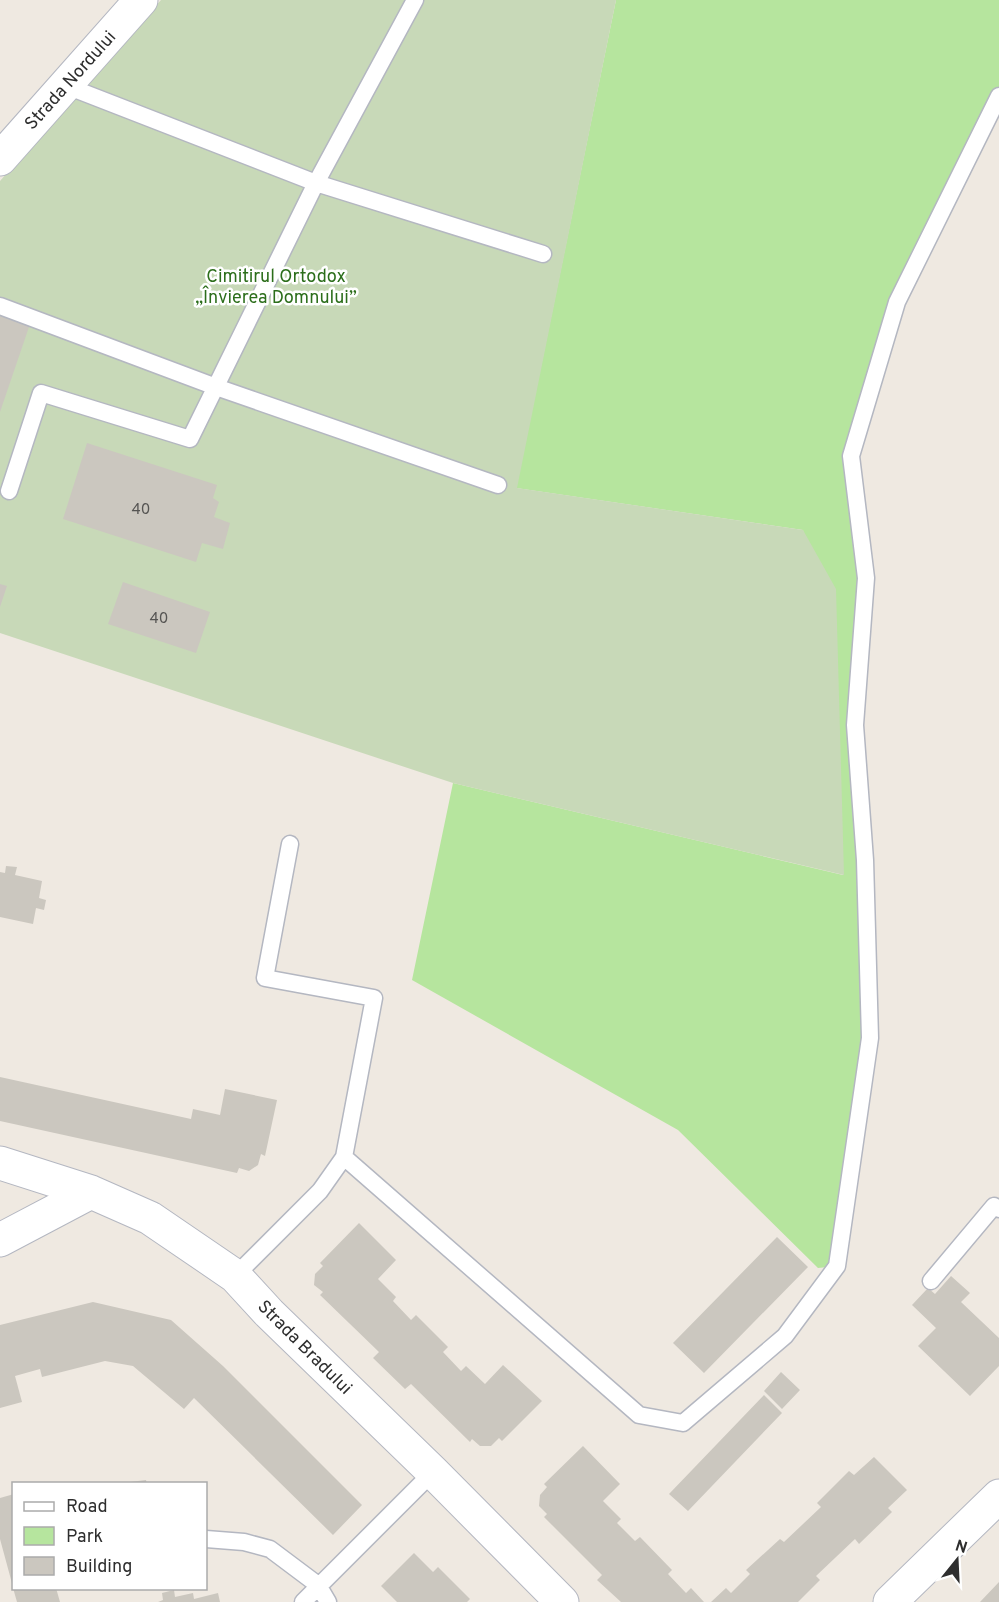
<svg xmlns="http://www.w3.org/2000/svg" width="999" height="1602" font-family="Overpass,sans-serif">
	<rect width="100%" height="100%" fill="#efe9e1"/>
	<path fill="#b6e59e" d="M616,0h383v96l-102,206 -46,154 15,122 -11,147 15,313 -33,228 -19,2 -140,-138 -266,-150 41,-197 390,92 -40,-345 -287,-42z"/>
	<path fill="#c8d9b8" d="M161,0h455l-99,488 286,42 33,59 8,286 -391,-92 -453,-150v-452z"/>
	<path fill="#cbc7bf" d="M0,314l30,10 -30,88z
		M87,443l130,42 -4,13 6,4 -5,15 16,6 -7,26 -21,-6 -6,19 -133,-43z
		M123,582l87,30 -14,41 -88,-29z
		M0,584l7,2 -7,21z
		M6,866l11,1 -2,8 27,6 -3,17 7,2 -2,10 -8,-2 -3,16 -33,-7v-45l5,1z
		M0,1077l191,42 2,-10 27,6 5,-26 52,11 -12,56 -4,-2 -3,11 -9,6 -10,-3 -2,5 -237,-52z
		M359,1223l37,37 -18,19 18,18 -3,4 18,19 5,-5 32,32 -5,5 18,19 5,-5 19,18 18,-19 39,36 -40,40 -3,-3 -8,8h-11l-8,-7 -2,3 -59,-58 -6,5 -32,-31 6,-6 -59,-57 3,-3 -9,-7 1,-11 8,-8 -3,-3z
		M777,1237l31,30 -104,106 -31,-30z
		M951,1276l19,17 -9,9 38,36v28l-29,30 -52,-50 18,-18 -24,-23 16,-17 7,6z
		M93,1302l78,18 52,46 139,139 -29,30 -139,-137 -10,11 -51,-43 -28,-5 -63,16 -2,-8 -25,7 7,26 -22,6v-83z
		M781,1372l19,18 -18,19 -18,-18z
		M764,1395l18,18 -94,98 -19,-17z
		M583,1446l37,38 -17,17 18,18 -4,4 18,18 5,-4 32,33 -4,4 18,19 5,-5 13,14h-83l-24,-22 5,-5 -58,-58 3,-3 -8,-8 1,-11 7,-8 -3,-3z
		M874,1457l33,33 -19,18 4,4 -33,32 -4,-5 -39,37 4,4 -22,22h-87l15,-14 5,5 19,-19 -4,-4 34,-31 4,3 37,-35 -4,-4 32,-32 5,4z
		M146,1480l1,4h-17v-2z
		M14,1494v93h-1l-13,-48v-41z
		M414,1553l19,19 5,-5 32,32 -3,3h-70l-16,-16z
		M999,1582v20h-19z
		M13,1588h43l4,14h-43z
		M174,1590l1,7 18,-4 1,6 24,-6 2,9h-62l5,-2 -1,-7z"/>
	<g fill="none" stroke-linecap="round" stroke-linejoin="round">
		<defs>
			<path id="lane" d="M64,85l252,98 227,71
				M0,306l216,81 282,98
				M9,491l32,-98 149,46 126,-256 99,-183
				M344,1157l295,258 44,8 102,-87 52,-70 33,-228 -5,-178 -10,-135 11,-147 -15,-122 46,-154 102,-206
				M235,1276l85,-85 24,-34 30,-159 -109,-20 25,-134
				M931,1281l63,-75 5,3
				M206,1539l38,3 26,7 48,36 10,17
				M303,1602l130,-130"/>
			<path id="street" d="M0,159l141,-159
				M0,1163l91,29 59,26 85,58 34,37 164,159 129,130
				M0,1240l91,-48"/>
			<path id="secondary" d="M890,1602l109,-106"/>
		</defs>
		<use href="#lane" stroke="#b4b7c1" stroke-width="19"/>
		<use href="#street" stroke="#b4b7c1" stroke-width="35"/>
		<use href="#secondary" stroke="#b4b7c1" stroke-width="35"/>
		<use href="#lane" stroke="#fff" stroke-width="16"/>
		<use href="#street" stroke="#fff" stroke-width="33"/>
		<use href="#secondary" stroke="#fff" stroke-width="33"/>
	</g>
	<g text-anchor="middle" stroke-width="5" stroke-linejoin="round" paint-order="stroke">
		<g font-size="15" fill="#555452">
			<text x="141" y="514">40</text>
			<text x="159" y="623">40</text>
		</g>
		<g font-size="18" fill="#2e2e2e" stroke="#fff">
			<text transform="translate(70 80) rotate(-48)" y="6">Strada Nordului</text>
			<text transform="translate(305 1347) rotate(45)" y="6">Strada Bradului</text>
		</g>
		<g font-size="18" fill="#2c6e1b" stroke="#fff">
			<text x="276" y="282">Cimitirul Ortodox<tspan x="276" dy="21">„Învierea Domnului”</tspan></text>
		</g>
	</g>
	<rect x="12" y="1482" width="195" height="108" fill="#ffffff" stroke="#ababab" stroke-width="1.5"/>
	<rect x="24" y="1502" width="30" height="9" fill="#ffffff" stroke="#ababab" stroke-width="1.5"/>
	<text x="66" y="1512" font-size="18" fill="#2e2e2e">Road</text>
	<rect x="24" y="1527" width="30" height="18" fill="#b6e59e" stroke="#ababab" stroke-width="1.5"/>
	<text x="66" y="1542" font-size="18" fill="#2e2e2e">Park</text>
	<rect x="24" y="1557" width="30" height="18" fill="#cbc7bf" stroke="#ababab" stroke-width="1.5"/>
	<text x="66" y="1572" font-size="18" fill="#2e2e2e">Building</text>
	<g transform="translate(957 1560) rotate(18)" stroke="#ffffff" stroke-width="4.5" paint-order="stroke">
	<path d="M0-4.5L10 22L0 15L-10 22Z" fill="#2e2e2e"/>
	<text y="-9" font-size="16" font-weight="bold" text-anchor="middle" fill="#2e2e2e">N</text>
	</g>
</svg>
